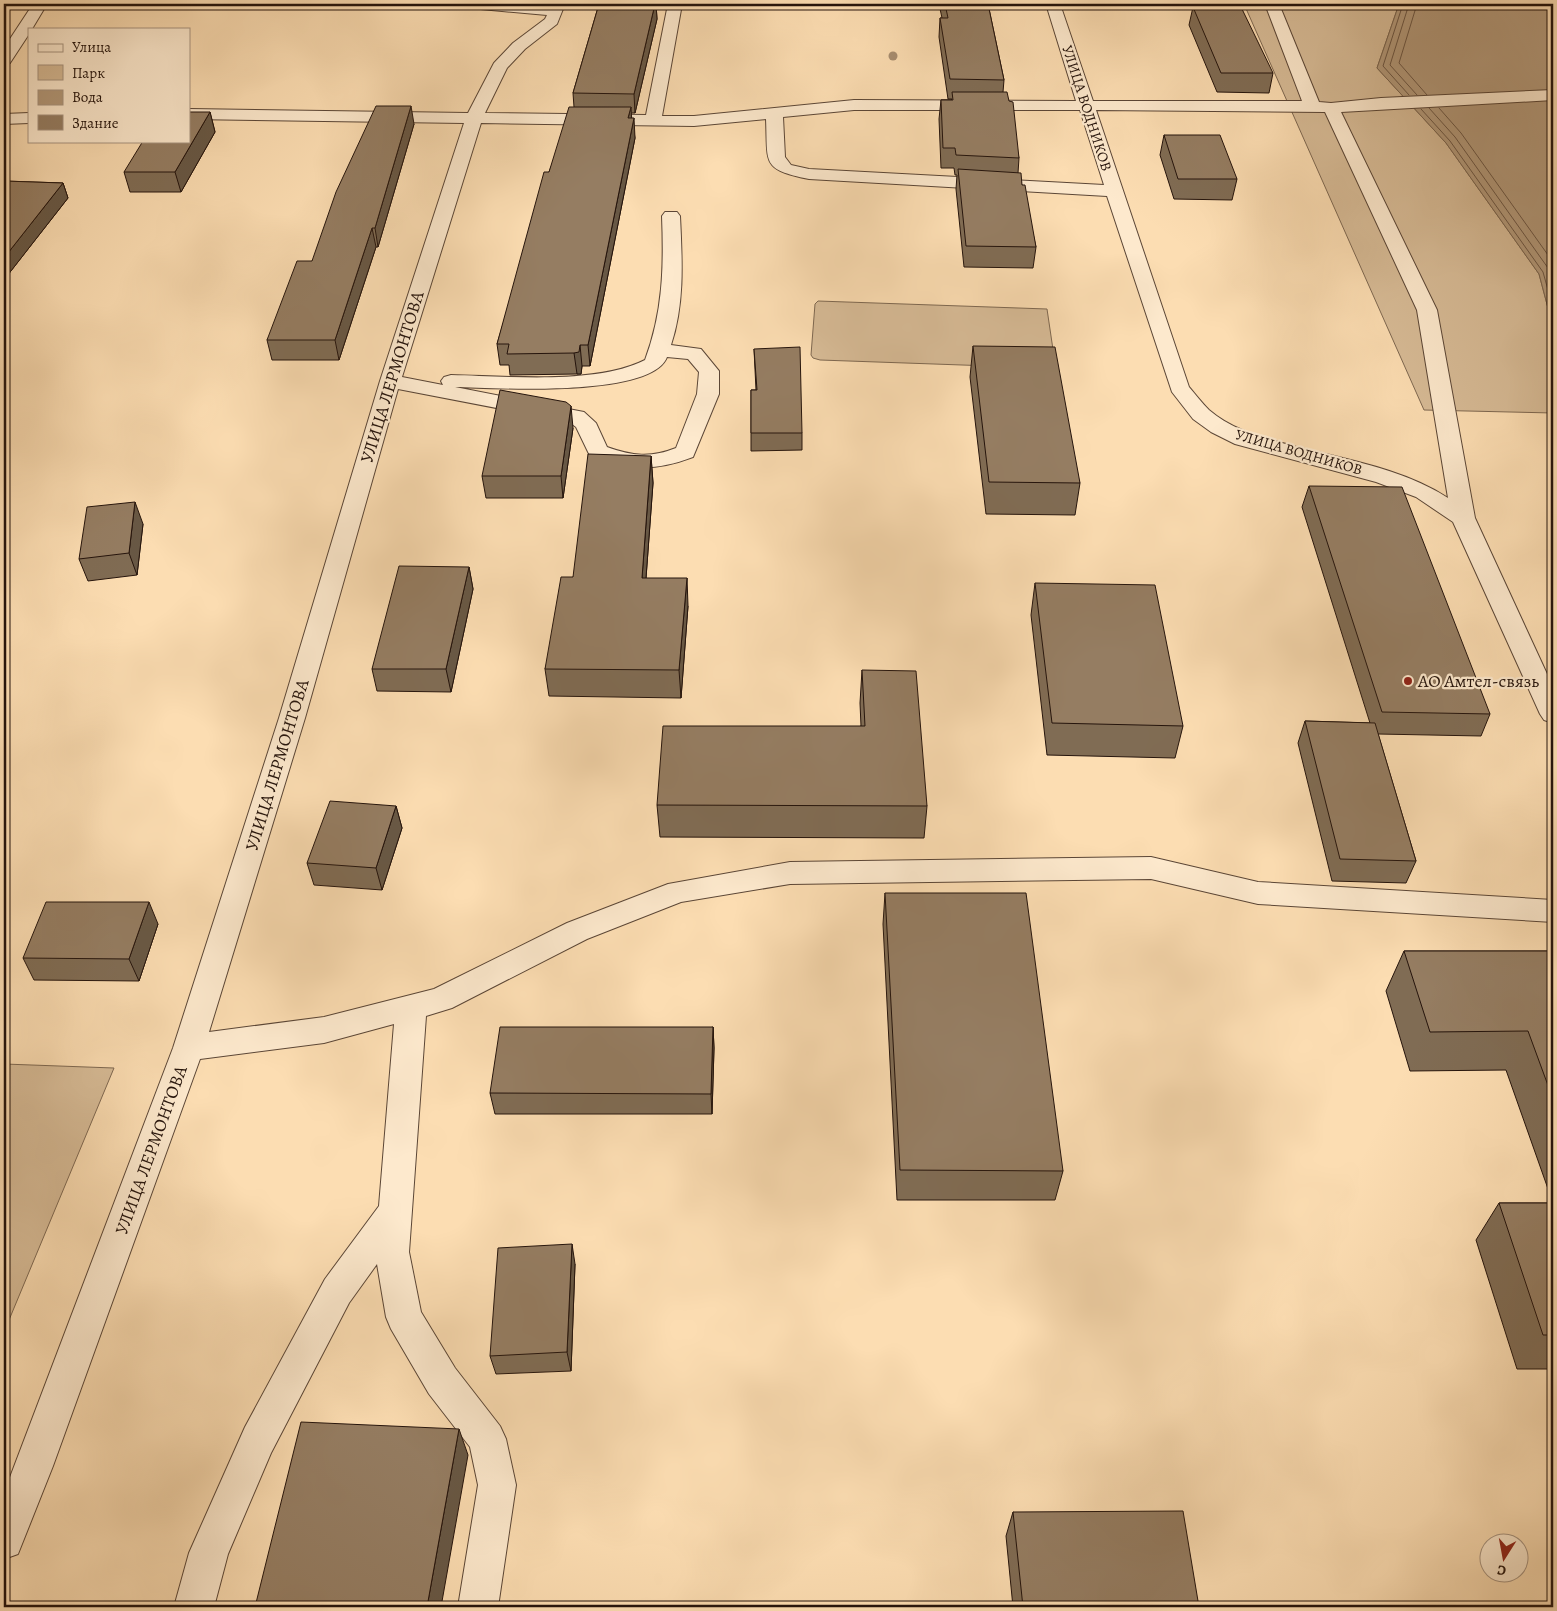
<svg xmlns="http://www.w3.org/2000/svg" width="1557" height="1611" font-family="Alegreya,serif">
	<rect width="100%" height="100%" fill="#fcddb2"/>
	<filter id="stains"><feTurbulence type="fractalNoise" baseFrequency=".004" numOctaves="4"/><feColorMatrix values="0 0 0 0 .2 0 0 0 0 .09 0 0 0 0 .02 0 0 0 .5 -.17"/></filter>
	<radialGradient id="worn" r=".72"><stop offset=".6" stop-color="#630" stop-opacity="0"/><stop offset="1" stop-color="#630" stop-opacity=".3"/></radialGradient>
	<path fill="#d7bb96" stroke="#7e6851" d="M1244,4h155l-22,64 69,75 93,131 14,53v86l-129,-3z
		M818,301l229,8 8,54 -8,5 -227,-8 -7,-2 -2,-3 4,-51z
		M4,1064l110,4 -110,264z"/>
	<path fill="#b3997a" stroke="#7a644e" d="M1399,4h154v323l-14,-53 -93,-131 -69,-75z"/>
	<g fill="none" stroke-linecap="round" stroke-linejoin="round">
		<path stroke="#6c5643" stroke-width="1" d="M1403,4l-20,62 26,29
			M1409,4l-19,61 27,30
			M1417,4l-18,59 28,32
			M1429,108l26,29 93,131 5,16
			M1439,108l22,25 92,129
			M1421,109l29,32 93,131 10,36"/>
		<defs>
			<path id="minor" d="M33,4h14l-15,25h-3v5l-19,29 -6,2v-17z
				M463,4l87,2 1,-2h14l-8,20 -32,25 -18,19 -22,45 161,2 22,-111h14l-20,112h32l160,-16 222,1 -30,-97h14l33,97h209l-37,-97h14l40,98 12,1 50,-5 172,-8v10l-212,12 96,198 38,208 78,169v36l-9,-3 -4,-6 -87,-192 -37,-25 -40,-15 -141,-38 -24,-12 -18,-13 -21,-27 -65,-196 -298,-17c-48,-10 -41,-15 -43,-60l-72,7 -213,-3 -79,254 41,8 -2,-4 3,-4 7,-2c56,1 145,10 194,-15 18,-48 19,-93 17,-144l3,-4h12l3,4c2,43 5,87 -9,129l30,4 18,22v23l-26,63c-40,15 -63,13 -103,-1l-14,-29 -7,-5 -171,-33 -93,329 -96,314 115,-15 110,-28 133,-66 101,-39 122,-22 361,-5 107,25 295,18v22l-295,-18 -107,-25 -361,5 -109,18 -94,37 -135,69 -26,8 -17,236 12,60 34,56 45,58 6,13 10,46 -18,122h-40l20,-122 -8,-38 -41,-53 -38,-65 -5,-12 -9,-53 -28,39 -78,150 -43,101 -14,53h-40l15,-54 56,-126 80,-148 54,-73 15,-182 -70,19 -124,16 -147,407 -35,88 -14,5v-66l169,-445 106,-330 101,-337 84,-258 -275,-4v-10l279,4 26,-50 19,-20 32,-24 2,-4 -77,-7 -5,-1zM854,110h226l24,75 -295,-16 -18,-4 -6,-8 -2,-40zM1096,110l229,2 92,198 31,188c-46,-30 -106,-39 -159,-53 -28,-8 -57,-15 -80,-35 -7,-7 -14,-16 -20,-23zM667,357l21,2 11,13 -2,22 -21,54c-25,10 -44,8 -69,-1l-11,-24 -12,-11 -129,-25c40,1 197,11 212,-30z
				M29,113v10l-25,1v-10z"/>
		</defs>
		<use href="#minor" stroke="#5b4636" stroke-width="2"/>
		<use href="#minor" fill="#fde9cd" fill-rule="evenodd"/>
	</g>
	<circle fill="#a88e71" cx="893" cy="56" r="4.5"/>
	<path fill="#806c54" stroke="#25140c" d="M599,4h57l1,15 -22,94h-4l4,25 -45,228h-8l-1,8h-4l-67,1 -1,-10h-9l-3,-21 52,-172 25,-65 -1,-14z
		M939,4h49l16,76 -1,12 16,66 -1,15 4,12 14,62 -3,21 -69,-1 -8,-78 1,-14h-2l-1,-7h-13l-2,-49 2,-19h10l1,-1h-4l-9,-62 1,-19h2z
		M1193,7l80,66 -4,20 -52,-1 -28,-67z
		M210,112l5,20 -34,60h-51l-6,-20z
		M414,124l-36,123h-2l-37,113h-67l-5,-20 45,-79z
		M1164,135l73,44 -5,21 -58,-1 -14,-44z
		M4,181l59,2 5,15 -61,78h-3z
		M973,346l107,137 -5,32 -89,-1 -16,-137z
		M754,349l48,84v17l-51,1v-61h5z
		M573,428l-10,70h-77l-4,-22z
		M651,456l2,27 -7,95 42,28 -7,92 -132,-2 -4,-27 28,-92z
		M1309,486l181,228 -9,22 -103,-2 38,127 -10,22 -74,-2 -34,-138 7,-22 65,2 -68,-216z
		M143,524l-6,51 -49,6 -9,-22z
		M469,567l4,22 -22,103 -74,-1 -5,-22z
		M1035,583l148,143 -8,32 -128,-3 -16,-140z
		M862,670l65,136 -3,32 -264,-1 -3,-32 204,-79 -1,-23z
		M396,806l6,22 -20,62 -68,-5 -7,-22z
		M885,893l178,278 -8,29h-158l-14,-276z
		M158,924l-19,57 -105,-1 -11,-22z
		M1404,951h149v418h-36l-41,-129 23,-37h54l-47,-133 -96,1 -24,-80z
		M713,1027l1,21 -2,66h-217l-5,-21z
		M575,1264l-4,107 -75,3 -6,-18z
		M1013,1512l186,95h-186l-7,-71z"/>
	<path fill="#685845" stroke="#25140c" d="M655,4h1l1,15 -22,94 -1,-19z
		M411,106l3,18 -36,123 -3,-19z
		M631,107l1,20 -4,-9z
		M210,112l5,20 -34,60 -6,-20z
		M634,118l1,20 -45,228 -2,-21z
		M63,183l5,15 -61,78 -3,-9v-9z
		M372,228l4,19 -37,113 -4,-20z
		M580,345l2,21 -1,8h-4l-3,-21z
		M571,406l2,22 -10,70 -2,-22z
		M651,456l2,27 -9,122 -2,-27z
		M135,502l8,22 -6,51 -8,-22z
		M469,567l4,22 -22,103 -5,-23z
		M687,578l1,28 -7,92 -2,-28z
		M396,806l6,22 -20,62 -6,-22z
		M149,902l9,22 -19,57 -10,-22z
		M713,1027l1,21 -2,66 -1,-20z
		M572,1244l3,20 -4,107 -4,-19z
		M459,1429l9,26 -27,152h-14z"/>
	<path fill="#957d62" stroke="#25140c" d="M599,4h56l-21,90 -61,-1z
		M945,4h43l16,76 -54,-1 -10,-61h8z
		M1193,7h48l32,66h-52z
		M952,92h55l2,9 4,1 6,56 -63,-3 -1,-7h-12l-2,-48h12z
		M376,106h35l-36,122h-3l-37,112h-68l30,-79h15l24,-69z
		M569,107h62l-3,11h6l-46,227h-8l-1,7 -5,1 -67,1 2,-10h-12l47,-172h5z
		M189,112h21l-35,60h-51l19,-31h46z
		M1164,135h56l17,44h-59z
		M958,169l63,4 1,12h3l11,62 -70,-1z
		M4,181l59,2 -59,75z
		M973,346l82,1 25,136 -91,-1z
		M800,347l2,86h-51v-43h6l-3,-41z
		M500,390l66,12 5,4 -10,70h-79z
		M588,454l63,2 -9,122h45l-8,92 -134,-1 16,-92h12z
		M1309,486l93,1 88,227 -108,-2z
		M135,502l-6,51 -50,6 8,-52z
		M399,566l70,1 -23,102h-74z
		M1035,583l120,2 28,141 -131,-3z
		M862,670l54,1 11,135 -270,-1 6,-79h202z
		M1305,721l70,2 41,138 -76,-2z
		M330,801l66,5 -20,62 -69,-5z
		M885,893h141l37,278 -163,-1z
		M46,902h103l-20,57 -106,-1z
		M1404,951h149v148l-25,-68 -98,1z
		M500,1027h213l-2,67 -221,-1z
		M1499,1203h54v132h-10z
		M572,1244l-5,108 -77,4 8,-108z
		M301,1422l158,7 -32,178h-172z
		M1183,1511l16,96h-176l-10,-95z"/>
	<circle fill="#8f2418" stroke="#fde9cd" stroke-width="2" cx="1408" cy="681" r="5"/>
	<g text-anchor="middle" stroke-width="4.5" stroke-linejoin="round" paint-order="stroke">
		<g font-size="15" fill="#25140c" stroke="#fde9cd">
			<text transform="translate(1087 108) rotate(72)" y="5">УЛИЦА ВОДНИКОВ</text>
			<text transform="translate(1299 452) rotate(16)" y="5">УЛИЦА ВОДНИКОВ</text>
		</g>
		<g font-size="18" fill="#25140c" stroke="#fde9cd">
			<text transform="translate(392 377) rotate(-73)" y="6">УЛИЦА ЛЕРМОНТОВА</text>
			<text transform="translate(277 765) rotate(-73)" y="6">УЛИЦА ЛЕРМОНТОВА</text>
			<text transform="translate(151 1150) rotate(-70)" y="6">УЛИЦА ЛЕРМОНТОВА</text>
		</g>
		<g font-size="18" fill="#25140c" stroke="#fde9cd" text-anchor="start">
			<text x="1418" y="687">АО Амтел-связь</text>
		</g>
	</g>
	<rect width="1557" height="1611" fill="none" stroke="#fcddb2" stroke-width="20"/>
	<rect x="5" y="5" width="1547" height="1601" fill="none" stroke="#25140c" stroke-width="2.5"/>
	<rect x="10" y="10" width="1537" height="1591" fill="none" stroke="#25140c"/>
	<rect x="28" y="28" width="162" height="115" fill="#fde9cd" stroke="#a79480"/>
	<rect x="38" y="44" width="25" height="8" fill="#fde9cd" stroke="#a79480"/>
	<text x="72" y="52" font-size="15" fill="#25140c">Улица</text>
	<rect x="38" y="65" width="25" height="15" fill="#d7bb96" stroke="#a79480"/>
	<text x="72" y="78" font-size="15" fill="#25140c">Парк</text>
	<rect x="38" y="90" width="25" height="15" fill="#b3997a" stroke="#a79480"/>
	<text x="72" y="102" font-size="15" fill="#25140c">Вода</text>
	<rect x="38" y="115" width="25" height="15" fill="#957d62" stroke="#a79480"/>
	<text x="72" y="128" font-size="15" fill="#25140c">Здание</text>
	<g transform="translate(1504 1558) rotate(191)"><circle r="24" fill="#fde9cd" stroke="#a79480"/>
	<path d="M0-4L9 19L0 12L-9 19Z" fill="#8f2418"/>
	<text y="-8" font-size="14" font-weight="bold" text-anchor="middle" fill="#25140c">С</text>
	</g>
	<rect width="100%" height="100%" filter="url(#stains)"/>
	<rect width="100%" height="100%" fill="url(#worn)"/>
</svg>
